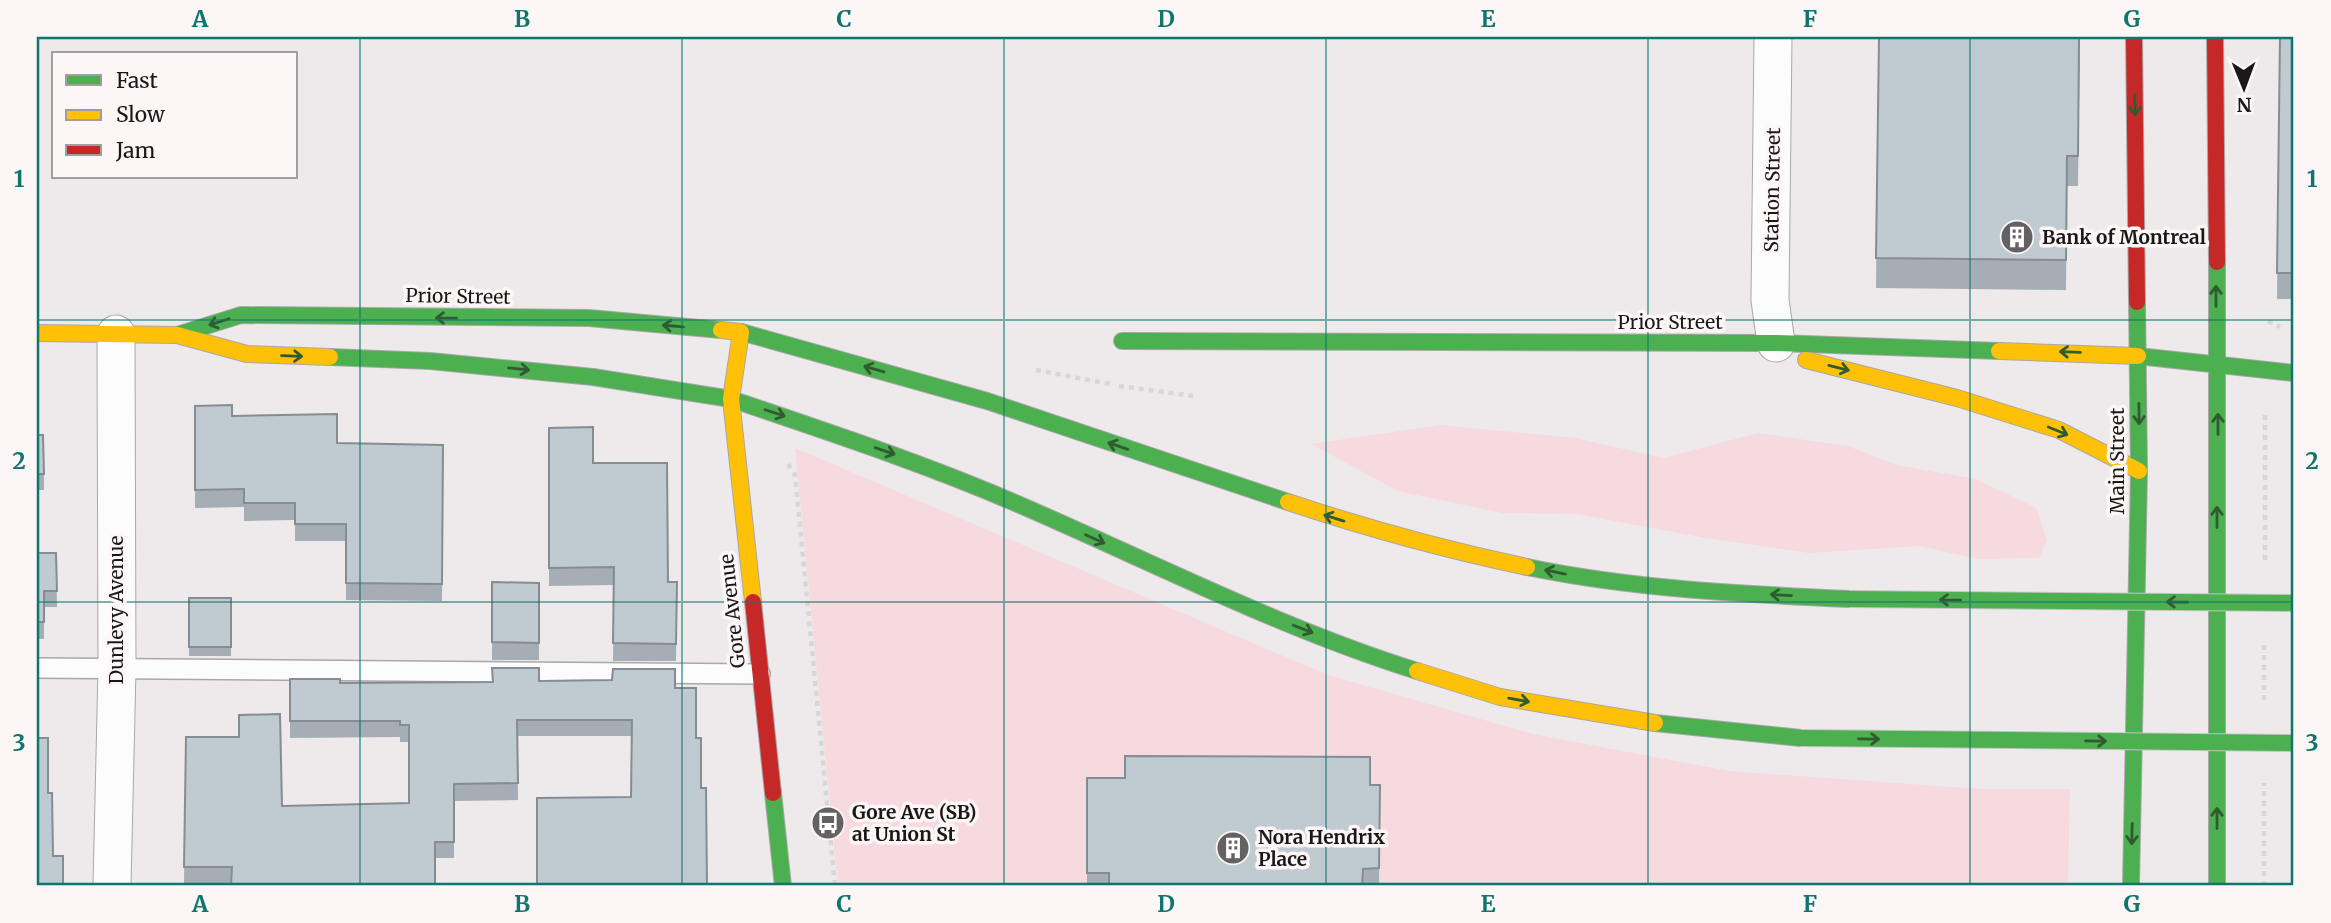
<svg xmlns="http://www.w3.org/2000/svg" width="2331" height="923" font-family="Merriweather,serif">
	<rect width="100%" height="100%" fill="#eeeaeb"/>
	<path fill="#f7d9e0" d="M1440,425l135,13 88,20 95,-25 90,13 48,19 80,14 60,29 11,32 -8,18 -61,1 -59,-13 -110,7 -103,-15 -130,-24 -74,-1 -104,-22 -87,-47z
		M795,448l533,227 205,59 196,37 251,18h90l-2,92 -7,5h-1223z"/>
	<g fill="none" stroke-linecap="round" stroke-linejoin="round">
		<defs>
			<path id="lane" d="M37,668l723,6"/>
			<path id="street" d="M1773,37l-3,263 6,43
				M112,886l5,-217 -1,-335"/>
			<path id="fast" d="M2217,262v624
				M741,332l246,69 301,101
				M177,335l64,-20 348,3 132,12
				M1122,341l654,2 223,8
				M2138,356l156,17
				M330,357l100,4 163,16 138,22
				M731,399c97,33 195,65 289,106 132,57 260,123 397,166
				M1527,567c106,22 214,27 322,32
				M1655,723l146,15
				M773,793l10,93
				M2131,886l8,-415 -2,-169"/>
			<path id="slow" d="M721,330l20,2 -10,67 22,203
				M37,333l140,2 70,19 83,3
				M1999,351l139,5
				M1806,360l151,38 102,32 80,41
				M1288,502c78,26 158,48 239,65
				M1417,671l83,26 155,26"/>
			<path id="jam" d="M2134,37l3,265
				M2215,37l2,225
				M753,602l20,191"/>
		</defs>
		<use href="#lane" stroke="#aaa7a8" stroke-width="22"/>
		<use href="#street" stroke="#aaa7a8" stroke-width="39"/>
		<use href="#fast" stroke="#aaa7a8" stroke-width="18"/>
		<use href="#slow" stroke="#aaa7a8" stroke-width="18"/>
		<use href="#jam" stroke="#aaa7a8" stroke-width="18"/>
		<path stroke="#d8d7d7" stroke-width="4.5" stroke-dasharray="5 5" stroke-linecap="butt" d="M2268,321l12,6
			M1036,370l74,14
			M1119,386l75,10
			M788,464l7,11 40,411
			M2265,560v-148
			M2264,700v-57
			M2264,886v-103"/>
		<use href="#lane" stroke="#fcfcfc" stroke-width="19"/>
		<use href="#street" stroke="#fcfcfc" stroke-width="37"/>
		<use href="#fast" stroke="#4caf50" stroke-width="16"/>
		<use href="#slow" stroke="#ffc107" stroke-width="16"/>
		<use href="#jam" stroke="#c62828" stroke-width="16"/>
		<defs>
			<path id="fast-bridge" d="M1849,599l445,4
				M1801,738l493,5"/>
		</defs>
		<use href="#fast-bridge" stroke="#c6c5c5" stroke-width="18" stroke-linecap="butt"/>
		<use href="#fast-bridge" stroke="#4caf50" stroke-width="16"/>
	</g>
	<path fill="#a5aeb4" d="M1879,37h201l-2,149h-11l-1,104 -190,-2z
		M2280,37h14v262h-17z
		M195,406l142,37 106,2 -1,156 -96,-1v-59h-51v-21l-51,1v-14l-49,1z
		M549,428l44,35 75,119h9l-1,79h-63l1,-76 -65,1z
		M37,435l7,39v16h-7z
		M37,553h19l1,54h-13v32h-7z
		M492,582l47,1v77h-47z
		M189,598h42v58h-42z
		M675,669l-44,128 1,-61h-115l1,64 -64,1v57h-19v28h-204v-2l-47,-1 2,-146h53l43,69 127,-3v-61h-9v-5l-110,1v-59l50,4 153,-1 119,-2z
		M1087,778l293,7 -1,101h-292z"/>
	<path fill="#c0cad1" stroke="#868d92" stroke-width="2" d="M1879,37h200l-1,119h-11l-1,104 -190,-2z
		M2280,37h14v236h-17z
		M232,405v11l105,-2v29l106,2 -1,139 -96,-1v-59h-51v-21h-51v-14l-49,1v-84z
		M593,427v36h74l1,119h9l-1,62 -63,-1 1,-76 -65,1v-140z
		M37,435h6l1,39h-7z
		M37,553h19l1,38h-13v31h-7z
		M492,582l47,1v60l-47,-1z
		M189,598h42v49h-42z
		M492,668h47v13l73,-1 1,-11h62v19h21v50h5v50h5l1,98h-170v-88l94,-1 1,-77h-115l1,63 -64,1v58h-19v43l-56,-1v2h-148l1,-19h-48l2,-130h53v-22l41,-1 2,92 127,-3v-78h-9v-4h-110v-42h50v4l153,-1z
		M37,738h11v55h4l1,63h10v30h-26z
		M1125,756l245,1v28h10l-1,83 -16,1 -1,17h-253v-13h-22v-95h38z"/>
	<defs><path id="oneway-shaft" d="M-6 0H5M1.5-3L5.5 0L1.5 3" fill="none" stroke-width="1.6" stroke-linecap="round" stroke-linejoin="round" transform="scale(1.75)"/></defs>
	<g stroke="#305b31">
		<use href="#oneway-shaft" transform="translate(2135 105) rotate(89)"/>
		<use href="#oneway-shaft" transform="translate(2216 296) rotate(-90)"/>
		<use href="#oneway-shaft" transform="translate(446 318) rotate(-179)"/>
		<use href="#oneway-shaft" transform="translate(219 322) rotate(162)"/>
		<use href="#oneway-shaft" transform="translate(673 326) rotate(-175)"/>
		<use href="#oneway-shaft" transform="translate(2070 352) rotate(-178)"/>
		<use href="#oneway-shaft" transform="translate(292 356) rotate(2)"/>
		<use href="#oneway-shaft" transform="translate(1839 368) rotate(14)"/>
		<use href="#oneway-shaft" transform="translate(519 369) rotate(6)"/>
		<use href="#oneway-shaft" transform="translate(874 369) rotate(-164)"/>
		<use href="#oneway-shaft" transform="translate(775 413) rotate(18)"/>
		<use href="#oneway-shaft" transform="translate(2139 414) rotate(89)"/>
		<use href="#oneway-shaft" transform="translate(2218 424) rotate(-90)"/>
		<use href="#oneway-shaft" transform="translate(2058 431) rotate(22)"/>
		<use href="#oneway-shaft" transform="translate(1118 446) rotate(-161)"/>
		<use href="#oneway-shaft" transform="translate(885 451) rotate(19)"/>
		<use href="#oneway-shaft" transform="translate(2217 517) rotate(-90)"/>
		<use href="#oneway-shaft" transform="translate(1334 518) rotate(-163)"/>
		<use href="#oneway-shaft" transform="translate(1095 539) rotate(24)"/>
		<use href="#oneway-shaft" transform="translate(1555 572) rotate(-168)"/>
		<use href="#oneway-shaft" transform="translate(1781 595) rotate(-177)"/>
		<use href="#oneway-shaft" transform="translate(1950 600) rotate(-179)"/>
		<use href="#oneway-shaft" transform="translate(2177 602) rotate(-179)"/>
		<use href="#oneway-shaft" transform="translate(1303 629) rotate(21)"/>
		<use href="#oneway-shaft" transform="translate(1519 700) rotate(10)"/>
		<use href="#oneway-shaft" transform="translate(1869 739) rotate(1)"/>
		<use href="#oneway-shaft" transform="translate(2096 741) rotate(1)"/>
		<use href="#oneway-shaft" transform="translate(2217 818) rotate(-90)"/>
		<use href="#oneway-shaft" transform="translate(2132 834) rotate(91)"/>
	</g>
	<path fill="none" stroke="#0f766e" stroke-width="2" stroke-opacity="0.55" d="M360,37v849M682,37v849M1004,37v849M1326,37v849M1648,37v849M1970,37v849M37,320h2257M37,602h2257"/>
	<defs>
		<symbol id="building-disc" viewBox="-11 -11 22 22"><circle r="9.5" fill="#646162" stroke="#fdf6f7"/><path d="M-4-6H4V6H1V3H-1V6H-4ZM-2.5-4.3h1.7v1.8h-1.7ZM.8-4.3h1.7v1.8H.8ZM-2.5-1h1.7V.8h-1.7ZM.8-1h1.7V.8H.8Z" fill="#fff"/></symbol>
		<symbol id="bus-disc" viewBox="-11 -11 22 22"><circle r="9.5" fill="#646162" stroke="#fdf6f7"/><path d="M-5-6H5V4H4V6H2V4H-2V6H-4V4H-5ZM-3.5-4V0h7V-4ZM-3.5 1.2v1.5H-2V1.2ZM2 1.2v1.5H3.5V1.2Z" fill="#fff"/></symbol>
	</defs>
	<g fill-rule="evenodd">
		<use href="#building-disc" x="1998" y="218" width="38" height="38"/>
		<use href="#bus-disc" x="809" y="804" width="38" height="38"/>
		<use href="#building-disc" x="1214" y="829" width="38" height="38"/>
	</g>
	<g text-anchor="middle" stroke-width="7" stroke-linejoin="round" paint-order="stroke">
		<g font-size="19" fill="#191718" stroke="#fdf6f7">
			<text transform="translate(1772 190) rotate(-89)" y="7">Station Street</text>
			<text transform="translate(458 296) rotate(1)" y="7">Prior Street</text>
			<text x="1670" y="329">Prior Street</text>
			<text transform="translate(2117 461) rotate(-90)" y="7">Main Street</text>
			<text transform="translate(116 610) rotate(-90)" y="7">Dunlevy Avenue</text>
			<text transform="translate(732 611) rotate(-96)" y="7">Gore Avenue</text>
		</g>
		<g font-size="19" font-weight="bold" fill="#191718" stroke="#fdf6f7" text-anchor="start">
			<text x="2042" y="244">Bank of Montreal</text>
			<text x="852" y="819">Gore Ave (SB)<tspan x="852" dy="22">at Union St</tspan></text>
			<text x="1258" y="844">Nora Hendrix<tspan x="1258" dy="22">Place</tspan></text>
		</g>
	</g>
	<rect width="2331" height="923" fill="none" stroke="#fdf6f7" stroke-width="77"/>
	<rect x="52" y="52" width="245" height="126" fill="#fdf6f7" stroke="#a29d9e" stroke-width="2"/>
	<rect x="66" y="75" width="35" height="10" fill="#4caf50" stroke="#a29d9e" stroke-width="2"/>
	<text x="116" y="88" font-size="21" fill="#191718">Fast</text>
	<rect x="66" y="110" width="35" height="10" fill="#ffc107" stroke="#a29d9e" stroke-width="2"/>
	<text x="116" y="122" font-size="21" fill="#191718">Slow</text>
	<rect x="66" y="145" width="35" height="10" fill="#c62828" stroke="#a29d9e" stroke-width="2"/>
	<text x="116" y="158" font-size="21" fill="#191718">Jam</text>
	<g transform="translate(2244 88) rotate(179)" stroke="#fdf6f7" stroke-width="5" paint-order="stroke">
	<path d="M0-5L12 26L0 18L-12 26Z" fill="#191718"/>
	<text y="-10" font-size="19" font-weight="bold" text-anchor="middle" fill="#191718">N</text>
	</g>
	<rect x="38" y="38" width="2254" height="846" fill="none" stroke="#0f766e" stroke-width="2.5"/>
	<g font-size="23" text-anchor="middle" font-weight="bold" fill="#0f766e">
		<text x="200" y="27">A</text>
		<text x="522" y="27">B</text>
		<text x="844" y="27">C</text>
		<text x="1166" y="27">D</text>
		<text x="1488" y="27">E</text>
		<text x="1810" y="27">F</text>
		<text x="2132" y="27">G</text>
		<text x="19" y="187">1</text>
		<text x="2312" y="187">1</text>
		<text x="19" y="469">2</text>
		<text x="2312" y="469">2</text>
		<text x="19" y="751">3</text>
		<text x="2312" y="751">3</text>
		<text x="200" y="912">A</text>
		<text x="522" y="912">B</text>
		<text x="844" y="912">C</text>
		<text x="1166" y="912">D</text>
		<text x="1488" y="912">E</text>
		<text x="1810" y="912">F</text>
		<text x="2132" y="912">G</text>
	</g>
</svg>
